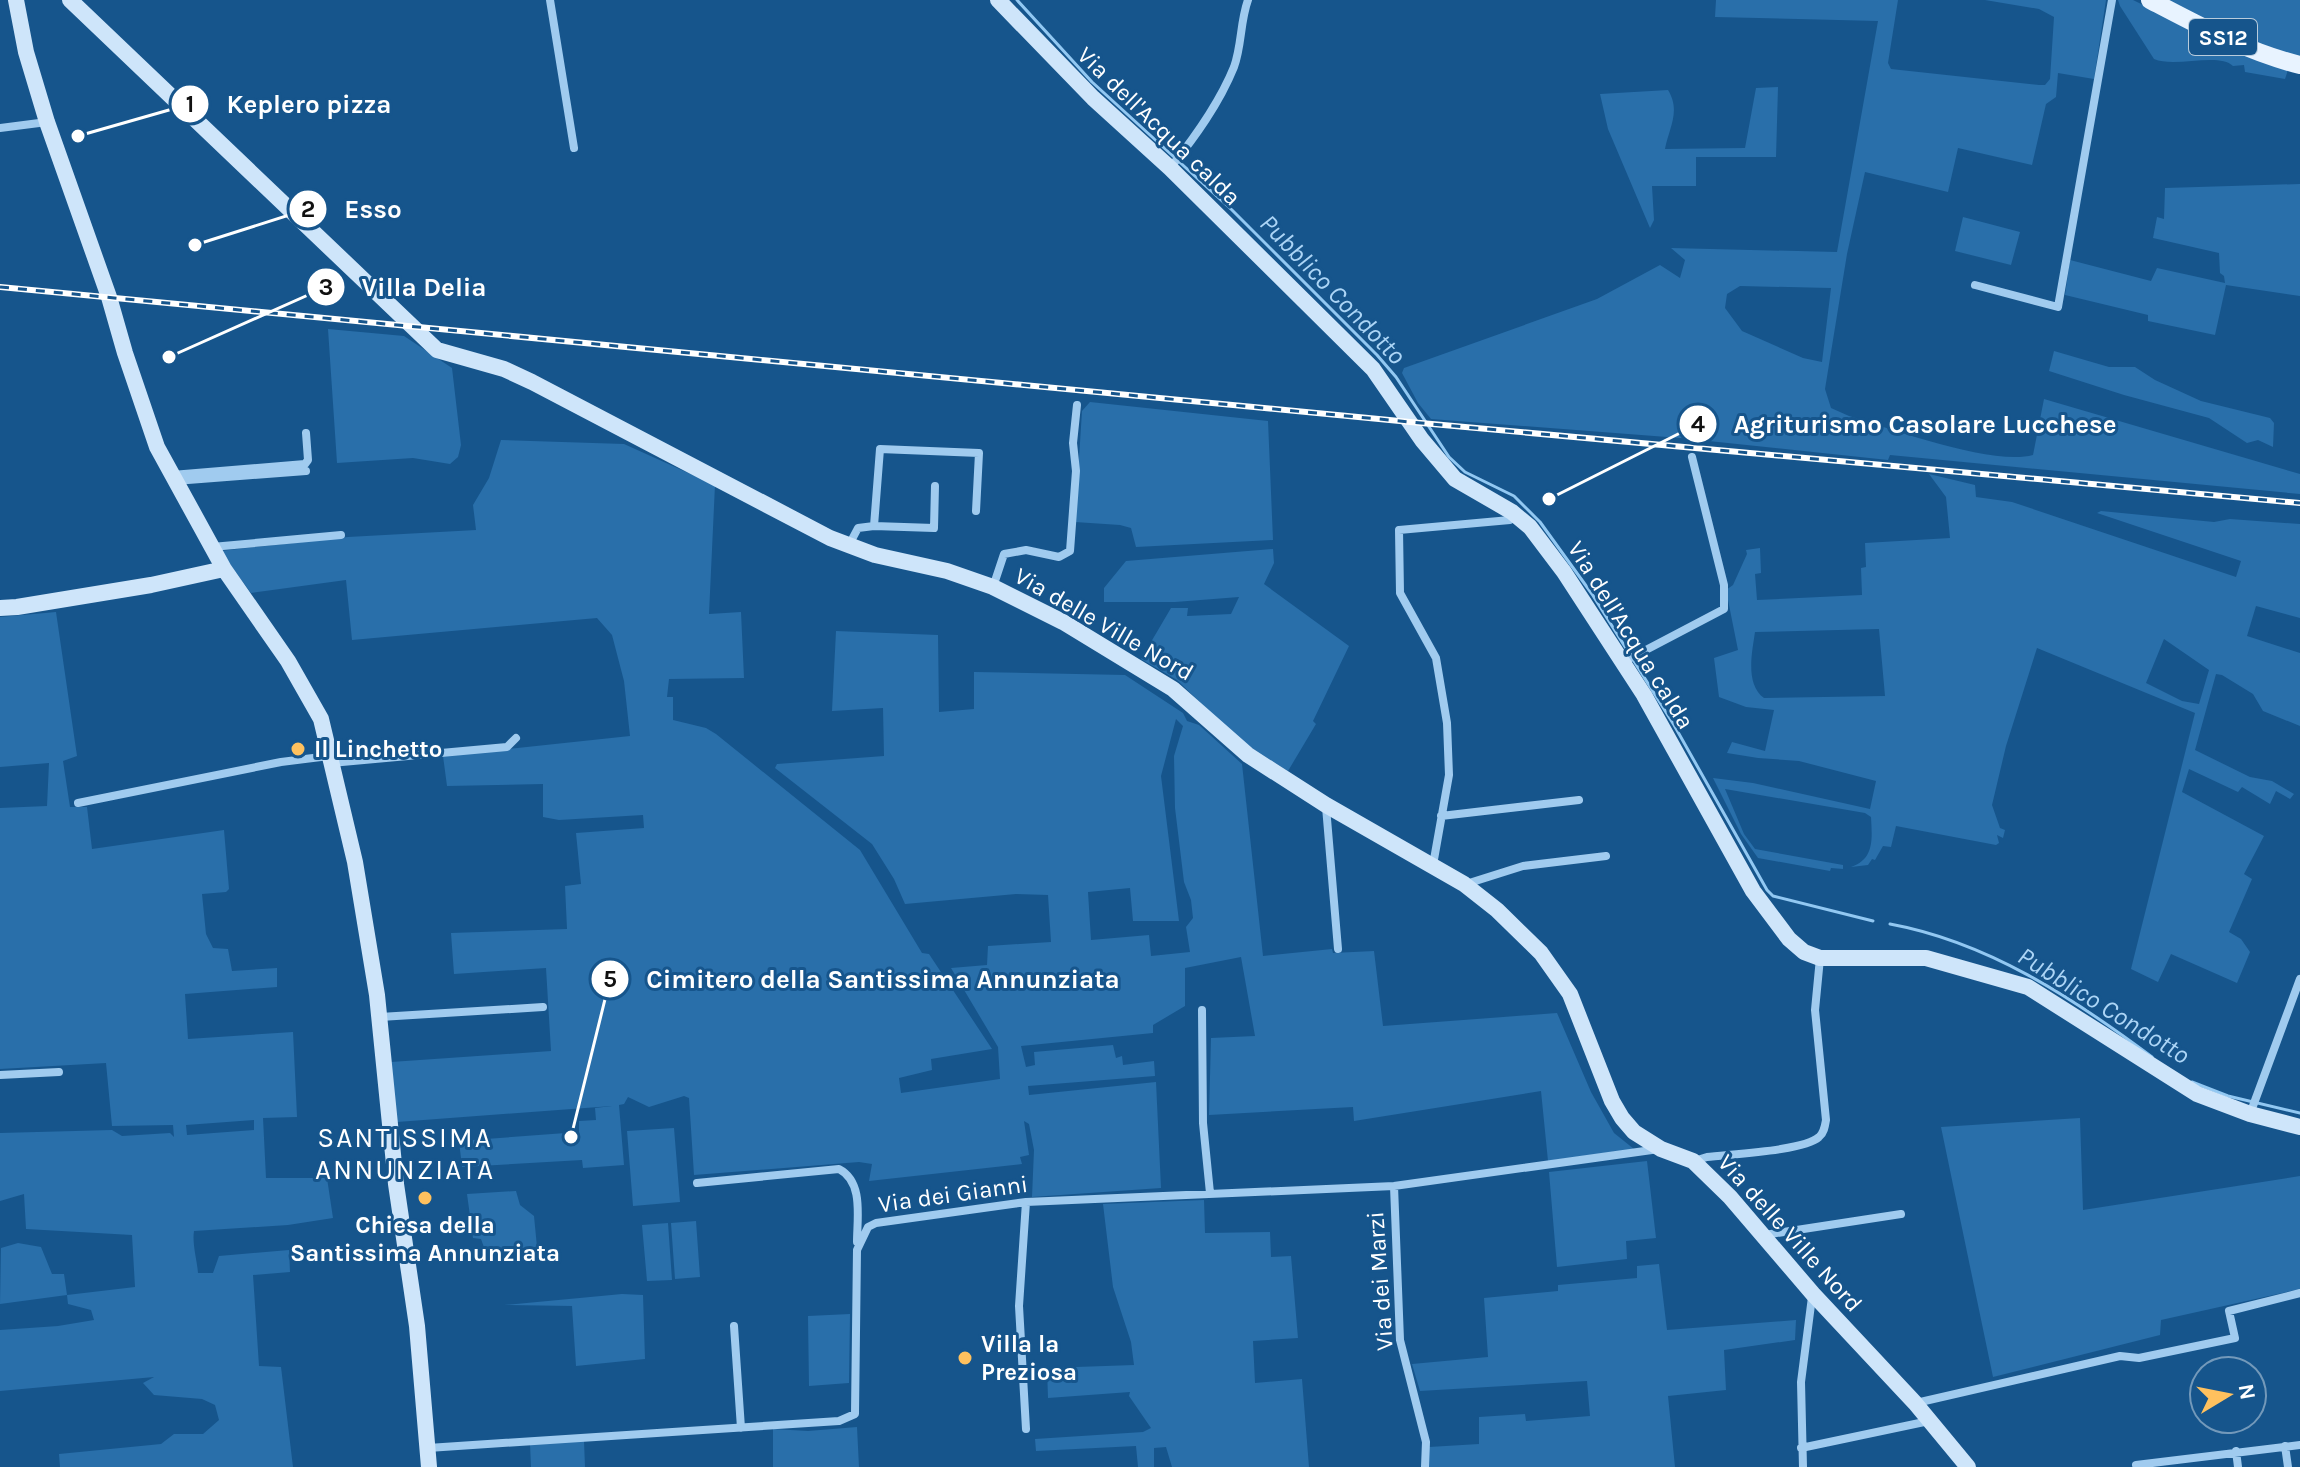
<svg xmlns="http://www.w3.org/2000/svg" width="2300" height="1467" font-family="Karla,sans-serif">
	<rect width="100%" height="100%" fill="#16558c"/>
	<path fill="#296faa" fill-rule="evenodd" d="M1716,0h182l-10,63 3,6 148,16h6l5,-6 4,-62 -15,-8 -54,-9h121l-12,79 -36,-6 -2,24 -10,7 -14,61 -74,-17 -10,44 -83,-20 -18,82 -22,135 6,19 18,8c43,13 143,50 184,39l11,-56 256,75v20l-410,-39 -2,5 -208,-22 -249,-19 -13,-16 -16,-30 2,-5 193,-69 63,-34 20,13 5,-18 -14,-12 166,4 41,-231 -163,-4zM1740,286l91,2 -9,74 -19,-4 -61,-27 -17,-23 2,-14z
		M2118,0h15l100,49 55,21 -3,9 -40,-7 -1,-7 -11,1c-14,-14 -58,2 -79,-7l-34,-53z
		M2164,0h136v59l-34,-11z
		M1778,87l-2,70h-80v29h-44l2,34 -4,8 -42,-99 -8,-35 68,-4c13,21 1,38 -3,59l80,-1 11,-60z
		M2300,184v112l-74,-11 -11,50 -67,-14v-6l-83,-20 5,-35 81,21 6,-13 68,15 -1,-7 -4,-3 -1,-20 -66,-15 4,-21 7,2 1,-31z
		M1963,217l57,15 -9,33 -56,-14z
		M328,329l76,7 48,32 9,77 -3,12 -8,7 -37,-6 -76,5z
		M2054,351l55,16h26l20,13 46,21 69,17 4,5 -1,24 -15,-7 -11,3 -38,-25 -85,-23 -75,-24z
		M1090,402l178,19 5,119 -137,7 -5,-19 -11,-3 -45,-3 7,-111z
		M501,440l123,4 91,41 -6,129 32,-2 3,66 -75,1 -2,18h6v23l33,8 10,6 144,116 62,103 7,1 63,95 -61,10 1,11 -33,8 2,15 99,-14 -2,-32 -47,-79 36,-3 1,-19 63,-4 -3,-47 -32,-1 -111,10 -11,-25 -22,-35 -97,-76 2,-4 107,-8 -1,-48 -51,3 4,-80 102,4 1,77 35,-3v-37l151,3 58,38 4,8 12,4 43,39 21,192 69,-7 1,4 41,-2 9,75 174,-13 34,79 23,41 20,16 -86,12 -7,-70 -187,30 -1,-14 -144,8 2,-77 44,-2 -14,-79 -56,11v38l-32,19v8l-132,13 5,21 9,-2 -1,-13 79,-7 3,13 6,-2 1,9 31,-4 1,15 -127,10 1,9 127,-13 5,106 -129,9 2,-47 -5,-26 -5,-3 5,34 -9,2 2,7 -153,17 3,-17 -13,-2 -165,13 -5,-77 -5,-2 -35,11 -21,-10 -4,7 -5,1 5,60 -41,3 -1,-8 -120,7 -3,-26 120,-9v-11l17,-1 -1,-12 17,-2 -215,16 -6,-60 160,-11 -5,-83 -92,6 -3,-41 116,-4 -2,-43 16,-2 -5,-51 68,-5 -1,-13 -84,5 -16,-3v-33l-96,2 -4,-30 187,-20 -6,-55 -12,-46 -15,-17 -245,22 -6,-60 -95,13 -31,-42 128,-14 128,-7 -3,-25 16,-27zM1176,719l7,7 -9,30 1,52 9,74 7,18 2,18 -7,9 4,25 -39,4 -2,-21 -58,5 -3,-48 42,-4 3,33h46l-18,-145z
		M1929,474l46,11 1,12 36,5 224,75 5,-16 -144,-48 4,-2 113,11 16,-3 70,5v94l-44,-12 -9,30 53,17v73l-37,-15 -10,-17 -31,-19 -6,-1 -21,76 55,27 22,4 22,13 -4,5 -14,-8 -6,13 -28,-17 -4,5 -49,-23 -7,23 82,44 -20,38 8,5 -23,53 12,7 9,13 -13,31 -66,-29 -13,28 -27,-13 64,-256 -158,-65 -31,98 -14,59 8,23 5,2 -2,8 -6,-3 2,8 -3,2 -100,-19 -5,21 -8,-1 -8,14 -3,-1 -4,6 -17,2c24,-8 21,-29 20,-50l-6,-4 -140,-24 19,45 11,15 88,16v4l-12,-1 -1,3 -72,-13 -17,-24 -28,-56 40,5 117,26 6,-28 -77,-20 -41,-3 -31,-5 5,-11 33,9 9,-41 -28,-3 -27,-10 -5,-39 24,-8 -12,-60 7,-5 14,-31 -1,-4 14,-2 1,25 -6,1 2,26 105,-5 -1,-27 5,-1 -1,-24 85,-5 -4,-41zM1879,629l6,67 -121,2c-19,-14 -12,-45 -9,-66zM2164,639l45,31 -10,34 -17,-3 -36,-18z
		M1273,549l1,14 -10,21 85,62 -36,75 3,3 -28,47 -49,-31 -62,-60 -36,-21 30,-51h17l-1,8 44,-2 8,-17 -64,5h-71v-14l22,-27z
		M56,612l21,144 -14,5 7,46h17l5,42 132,-19 5,59 -3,3 -24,2 4,40 7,14 15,1 4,22 45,-3v19l-92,7 3,45 105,-7 4,85 -34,1 3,60h61l6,40 -45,7 -94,6c-2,13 3,29 4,42h15l6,-17 70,-6 1,22 -37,3 6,91 22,1 12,100h-233l-1,-13 102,-10 13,-10h29l16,-14 -4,-15 -13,-6 -48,-4 -11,-12 11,-6 -154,14v-61l58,-4 36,-6 -3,-10 -23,-6 -1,-9 -67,9 1,-56 17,-5 23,4 11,27h12l3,21 68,-8 -3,-52 -106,-6 -2,-35 -24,7v-68l112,-3 10,6 48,-3 4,4 -1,-12 -61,1 -6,-63 -106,6v-261l47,-2 2,-43 -49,4v-150zM254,1120v10l-67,5 -1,-10z
		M2080,1118l3,92 217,-34v113l-139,31 -1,15 -167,42 -52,-250z
		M674,1128l6,74 -47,4 -6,-75z
		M1647,1161l9,77 -30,3 1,18 -70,8 -8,-95z
		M516,1191l4,14 14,11 3,31 -52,3 -4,-11 -8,-1 -6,-44z
		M1204,1200l1,33 65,-1 1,25 20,-1 7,82 -45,3 2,42 47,-4 7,88h-137l-6,-20 -12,1v19h-16l-2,-21 -100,5 -1,-12 108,-7 8,-4 -22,-32 1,-4 -82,6 -1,-30 87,-3 -3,-23 -18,-55 -10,-83z
		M696,1221l4,56 -25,2 -4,-56z
		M668,1223l4,57 -25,1 -5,-56z
		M1659,1264l8,66 129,-10 -1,20 -71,10 2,40 -58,6 7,71h-246v-20l50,-3v-27l46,-3 1,7 64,-5 -3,-35 -167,10 -8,-27 76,-7 -4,-59 74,-7v-6l79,-7v-12z
		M622,1294l21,1 2,64 -69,7 -4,-60 -68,-1z
		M850,1314l-1,69 -40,3 -1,-70z
		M857,1427l2,40h-86v-38l35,2z
		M584,1441l1,26h-54l-1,-23z"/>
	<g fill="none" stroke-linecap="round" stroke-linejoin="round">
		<path stroke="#92c8f2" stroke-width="3" d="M1017,0l75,82 140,128 145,145 19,22 53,80 16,15 49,24 26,26 52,72 82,131 93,165 6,6 100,25
			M1890,924c98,18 183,74 262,133
			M2192,1082l36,14 72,17"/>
		<path stroke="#a0cbef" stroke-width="8" d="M550,0l24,148
			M0,128l47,-6
			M1171,167c24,-30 48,-63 63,-100 8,-22 6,-45 14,-67
			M1975,285l83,22 54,-307
			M172,475l133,-11 3,-4 -2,-27
			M175,481l131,-10
			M874,526l60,2 1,-42
			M849,545l9,-17 16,-2 6,-77 99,4 -3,58
			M212,547l129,-12
			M993,587l11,-33 22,-4 33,7 11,-6 6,-80 -3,-28 4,-38
			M1623,662l101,-53v-24l-32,-128
			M331,763l176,-16 9,-9
			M78,803l203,-41 48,-6
			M1326,807l12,142
			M1441,816l138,-16
			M1433,865l16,-90 -2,-52 -11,-65 -36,-65 -1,-63 111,-10 6,-4
			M1466,884l57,-18 83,-10
			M1202,1010l1,113 7,70
			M380,1017l163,-10
			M0,1075l59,-3
			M2250,1114l50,-135
			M1694,1161l13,-4c23,-3 97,-6 112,-20 5,-4 6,-11 7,-17l-11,-110 5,-52
			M697,1183l142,-14c25,13 18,49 18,73
			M1394,1186l6,154 26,102 -1,25
			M1764,1235l137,-21
			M734,1326l7,102
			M1916,1403l204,-47 19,2 96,-20 -6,-27 71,-18
			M1026,1429l-7,-123 7,-104
			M2285,1446l3,21
			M428,1448l411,-27 16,-7 2,-164 11,-23 8,-4 150,-21 368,-16 265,-37
			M1801,1448l128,-27
			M2236,1451l2,16
			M2136,1465l164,-20
			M1803,1467l-2,-85 11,-85"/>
		<path stroke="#cee5fa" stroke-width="16" d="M16,0l10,52 21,70 62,175 16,56 32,94 67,122 64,92 33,58 34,143 22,133 19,189 21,142 12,141
			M70,0l367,350 67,19 28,13 298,156 45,17 72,16 46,16 70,35 110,67 75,66 78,50 138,79 33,26 44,43 29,41 42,107 10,17 12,14 27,17 32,12 37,36 83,97 102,109 53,64
			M998,0l95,98 77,70 203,201 49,71 33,39 57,33 18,15 34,45 80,123 109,196 36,48 15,13 16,6h106l102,29 169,107 53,20 50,13
			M0,608l17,-1 134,-22 73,-16"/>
		<path stroke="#e8f3ff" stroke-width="18" d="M2150,0c48,25 97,52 150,65"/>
		<defs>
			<path id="rail" d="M0,287l1410,135 890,81"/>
		</defs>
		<use href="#rail" stroke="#fff" stroke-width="6"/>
		<use href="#rail" stroke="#16558c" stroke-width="3" stroke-dasharray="9" stroke-linecap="butt"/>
	</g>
	<g fill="#ffc15e" stroke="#16558c" stroke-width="3">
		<circle cx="298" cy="749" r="8"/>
		<circle cx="425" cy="1198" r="8"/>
		<circle cx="965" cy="1358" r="8"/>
	</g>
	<g text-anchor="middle" stroke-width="6" stroke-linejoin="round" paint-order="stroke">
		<rect fill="#16558c" stroke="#b9ccdc" stroke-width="2" x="2189" y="19" width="68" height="36" rx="6"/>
		<g font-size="22" font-weight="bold" fill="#fff">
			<text x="2223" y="45">SS12</text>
		</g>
		<g font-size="24" fill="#fff" stroke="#16558c">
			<text transform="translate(1159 126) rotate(44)" y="8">Via dell'Acqua calda</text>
			<text transform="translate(1104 624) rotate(30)" y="8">Via delle Ville Nord</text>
			<text transform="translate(1631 635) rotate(58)" y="8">Via dell'Acqua calda</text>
			<text transform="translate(953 1194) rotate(-8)" y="8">Via dei Gianni</text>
			<text transform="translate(1790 1233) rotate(48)" y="8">Via delle Ville Nord</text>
			<text transform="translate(1380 1281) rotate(-94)" y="8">Via dei Marzi</text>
		</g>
		<g font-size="24" font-weight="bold" fill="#fff" stroke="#16558c" text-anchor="start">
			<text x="314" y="757">Il Linchetto</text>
			<text x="425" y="1233" text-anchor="middle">Chiesa della<tspan x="425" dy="28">Santissima Annunziata</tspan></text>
			<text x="981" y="1352">Villa la<tspan x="981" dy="28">Preziosa</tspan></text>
		</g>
		<g font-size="26" font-style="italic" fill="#acd5f6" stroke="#16558c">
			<text transform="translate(1333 289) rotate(46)" y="9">Pubblico Condotto</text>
			<text transform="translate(2104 1005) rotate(32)" y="9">Pubblico Condotto</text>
		</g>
		<g font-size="28" letter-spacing="2" fill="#fff" stroke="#16558c">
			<text x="405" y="1147">SANTISSIMA<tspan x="405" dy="32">ANNUNZIATA</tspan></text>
		</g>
	</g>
	<path fill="none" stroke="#fff" stroke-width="3" d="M78 136L190 104M195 245L308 209M169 357L326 287M1549 499L1698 424M571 1137L610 979"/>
	<g fill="#fff" stroke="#16558c" stroke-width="3">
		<circle cx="78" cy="136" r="8"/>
		<circle cx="195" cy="245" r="8"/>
		<circle cx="169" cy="357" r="8"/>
		<circle cx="1549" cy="499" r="8"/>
		<circle cx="571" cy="1137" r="8"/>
		<circle cx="190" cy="104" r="20"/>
		<circle cx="308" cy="209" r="20"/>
		<circle cx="326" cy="287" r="20"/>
		<circle cx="1698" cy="424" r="20"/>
		<circle cx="610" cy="979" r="20"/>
	</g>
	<g font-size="24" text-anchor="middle" font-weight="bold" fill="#111">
		<text x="190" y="112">1</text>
		<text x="308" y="217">2</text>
		<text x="326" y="295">3</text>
		<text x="1698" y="432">4</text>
		<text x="610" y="987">5</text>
	</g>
	<g font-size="26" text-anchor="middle" font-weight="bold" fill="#fff" stroke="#16558c" stroke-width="6" stroke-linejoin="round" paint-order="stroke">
		<text x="309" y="113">Keplero pizza</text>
		<text x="373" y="218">Esso</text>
		<text x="424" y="296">Villa Delia</text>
		<text x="1925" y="433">Agriturismo Casolare Lucchese</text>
		<text x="883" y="988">Cimitero della Santissima Annunziata</text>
	</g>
	<g transform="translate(2228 1395) rotate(80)"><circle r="38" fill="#16558c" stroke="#7399ba" stroke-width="2"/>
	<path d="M0-6L14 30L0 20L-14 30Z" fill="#ffc15e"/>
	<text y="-12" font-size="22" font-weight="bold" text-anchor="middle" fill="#ffffff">N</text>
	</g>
</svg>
